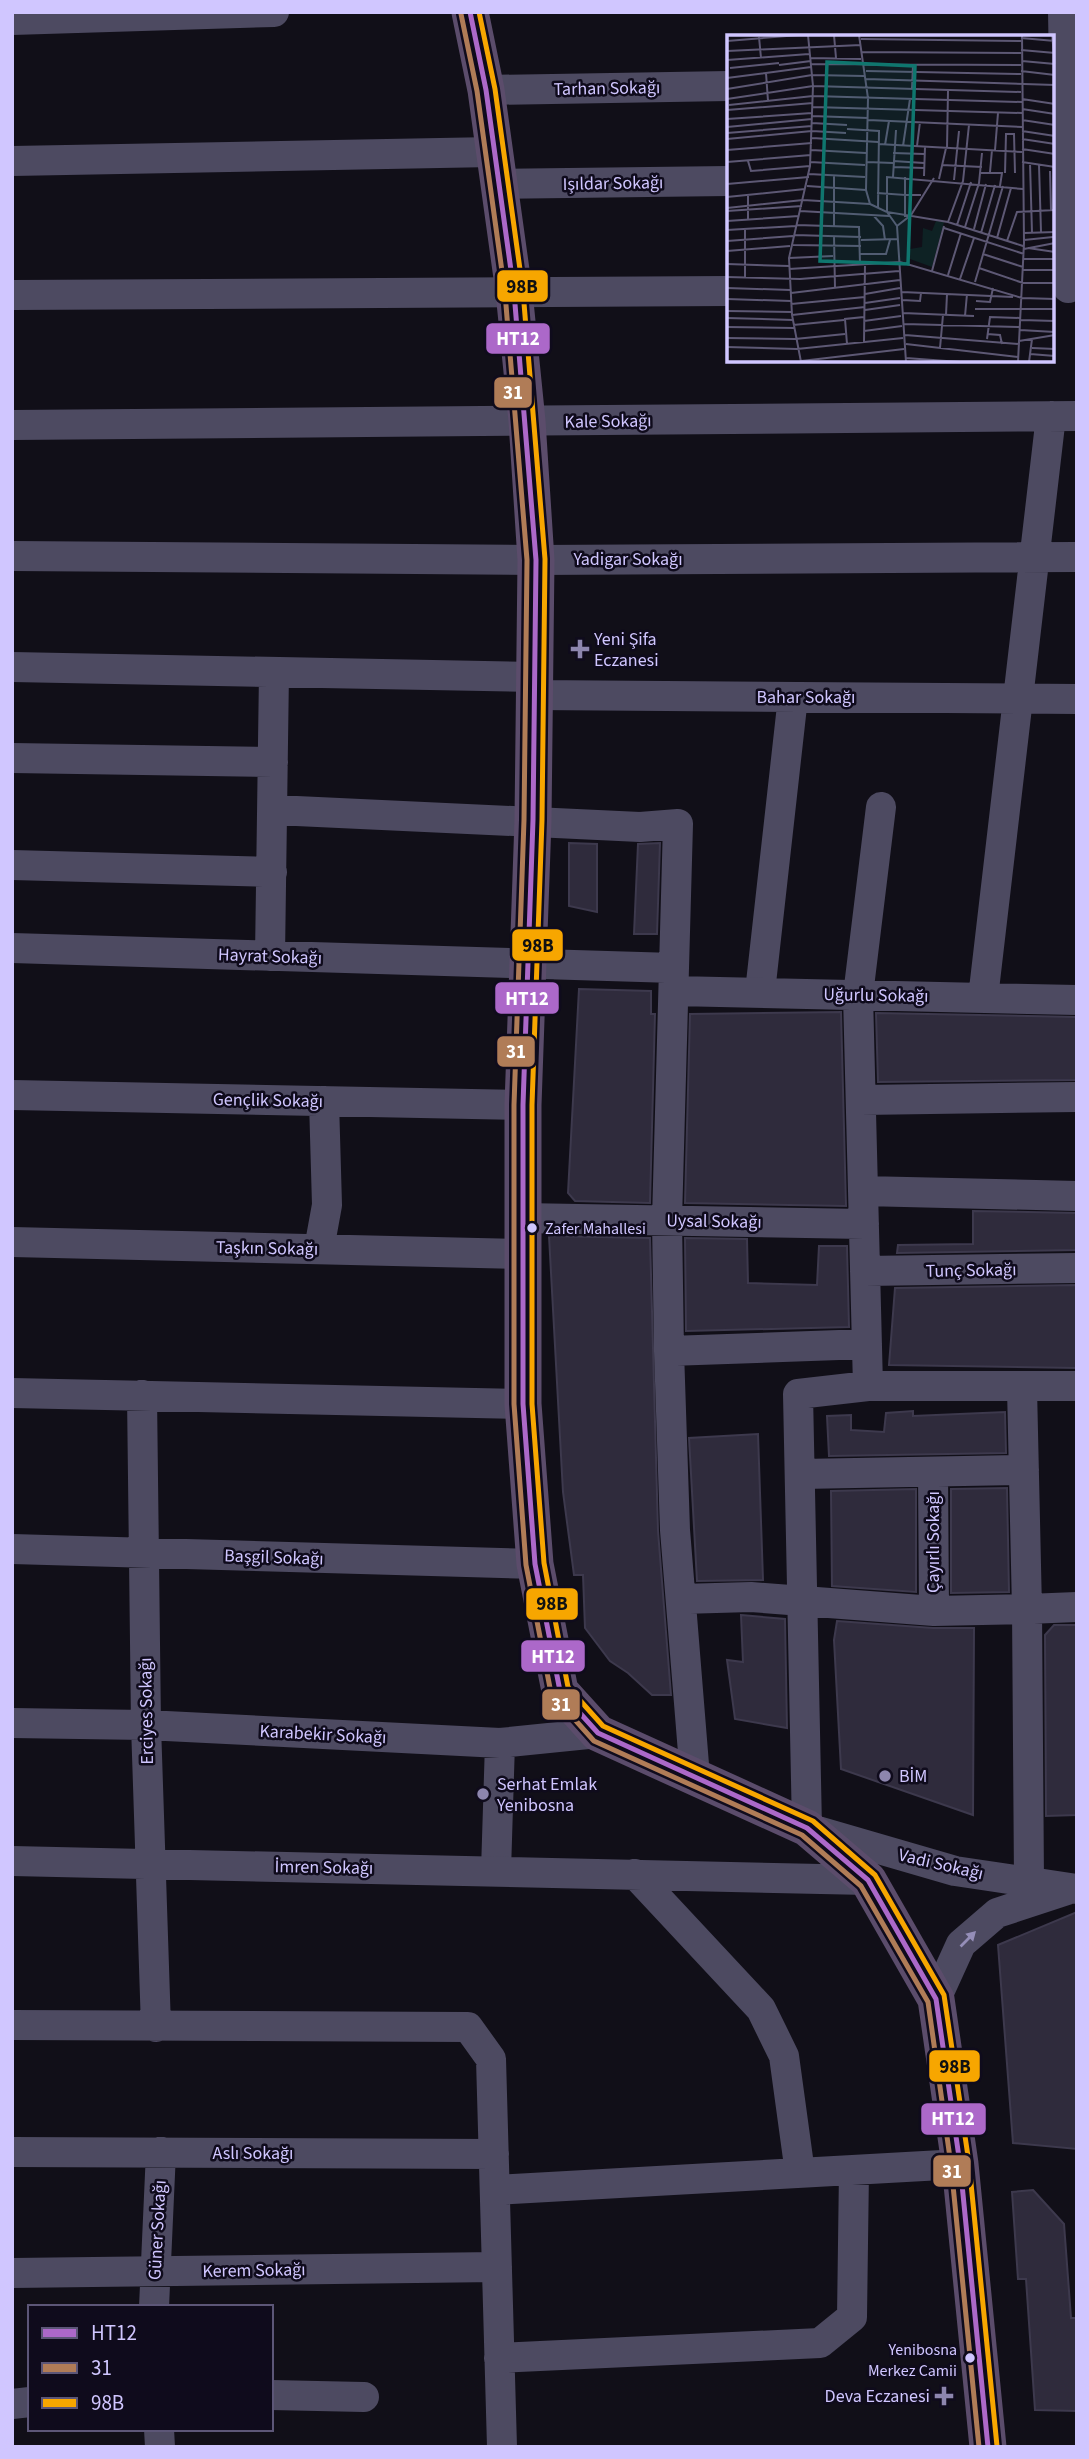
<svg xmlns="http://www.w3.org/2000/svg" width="1089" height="2459" font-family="'Source Sans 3',sans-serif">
	<rect width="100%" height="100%" fill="#110f18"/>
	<path fill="#2f2b3c" stroke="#3d394d" stroke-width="2" d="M569,843l28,1v68l-28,-6z
		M660,843l-3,91h-23l4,-90z
		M579,989l72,2v23h4l-5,189 -75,-2 -7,-8z
		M841,1012l5,194 -161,-3 5,-189z
		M876,1013l201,4v63l-199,2z
		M973,1211l104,2v37l-180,3 1,-8 75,-1z
		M549,1236l101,2 8,293 13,164h-19l-24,-22 -18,-12 -25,-33 -2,-53h-9l-11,-83z
		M685,1238l62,1 1,44 69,2 2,-39h28l2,81 -163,4z
		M1077,1285v83l-188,-3 6,-77z
		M913,1411v5l92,-4 1,41 -177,3 -2,-40 24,-1v15l33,2 2,-19z
		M758,1434l5,146 -66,1 -8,-143z
		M1007,1488l2,104 -58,1v-104z
		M916,1489v103l-84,-6 -1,-95z
		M741,1615l44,4 2,109 -52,-9 -8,-59 16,2z
		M837,1621l96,7h41l-1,187 -132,-46 -7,-129z
		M1054,1625h23v190l-31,1 -1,-181z
		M1077,1912v237l-64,-6 -15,-198z
		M1033,2190l31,34 7,94h6v93l-42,-1 -9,-131h-8l-6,-87z"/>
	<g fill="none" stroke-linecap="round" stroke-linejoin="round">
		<path stroke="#4d4a61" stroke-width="30" d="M1063,12l5,276
			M12,20l262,-8
			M486,90l243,-4
			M12,161l481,-9
			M498,184l231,-3
			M12,295l717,-4
			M12,425l1065,-9
			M12,556l524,4 541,-3
			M12,667l523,10
			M534,695l543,4
			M12,758l261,4
			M275,810l365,17 38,-3 -11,396 2,131 6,179 20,247
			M12,865l260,7
			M12,948l662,20
			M270,956l4,-284
			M675,991l402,9
			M760,992l33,-295
			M983,998l68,-582
			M12,1095l511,10
			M861,1100l216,-3
			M863,1191l214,5
			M522,1218l342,6
			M12,1242l510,12
			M319,1249l8,-44 -3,-104
			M865,1271l212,-3
			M669,1351l198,-7
			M868,1386l-10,-391 23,-188
			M1077,1386h-209l-70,8 9,434 148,43 122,18
			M12,1393l511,11
			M142,1395l4,330 10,302
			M933,1472l1,139
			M801,1474l223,-4
			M12,1549l523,15
			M681,1599l70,-2 183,14 93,-2 -5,-221
			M12,1723l134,2 354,18 98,-10
			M12,1861l856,19
			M496,1871l4,-128
			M635,1874l126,135 23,47 16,117
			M1029,1882l-2,-273 50,-2
			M936,1999l25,-55 36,-31 70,-23
			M12,2025l456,2 23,32 11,388
			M12,2152l482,2
			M495,2190l465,-26
			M12,2273l485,-6
			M154,2307l7,-155
			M499,2358l321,-15 32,-26 2,-147
			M271,2395l93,2
			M12,2404l18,-2
			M159,2429l1,18"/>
		<path stroke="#5b4c6b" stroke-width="37" d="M470,12l16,78 28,202 13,129 9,139 -3,260 -10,285v299l12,160 25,127 38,42 209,95 61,52 68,119 24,165 28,283"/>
		<defs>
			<path id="bus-1" d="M470,12l16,78 28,202 22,268 -3,260 -10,285v299l12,160 25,127 38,42 209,95 61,52 68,119 24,165 28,283"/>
			<path id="bus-2" d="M461,14l16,77 28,202 22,267 -3,260 -10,285v299l12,161 25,128 43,48 208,94 59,51 67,116 23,163 28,282"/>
			<path id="bus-3" d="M479,12l16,77 28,202 22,268 -3,261 -10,285v299l12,159 24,124 35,39 210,95 62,54 69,120 25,168 28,283"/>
		</defs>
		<use href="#bus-1" stroke="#0f0b1c" stroke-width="10"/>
		<use href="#bus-2" stroke="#0f0b1c" stroke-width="10"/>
		<use href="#bus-3" stroke="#0f0b1c" stroke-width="10"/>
		<use href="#bus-1" stroke="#ac68c9" stroke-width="5"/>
		<use href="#bus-2" stroke="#b07c57" stroke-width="5"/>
		<use href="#bus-3" stroke="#f7a600" stroke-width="5"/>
	</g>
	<defs><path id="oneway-solid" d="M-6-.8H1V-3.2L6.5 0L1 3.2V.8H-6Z" transform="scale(1.75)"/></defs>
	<use fill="#958eb8" href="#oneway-solid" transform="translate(968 1939) rotate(-45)"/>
	<g fill="#8d86ae" stroke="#0f0b1c" stroke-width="2.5">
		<path d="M576.5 638.5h7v7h7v7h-7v7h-7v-7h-7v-7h7z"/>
		<circle cx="885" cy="1776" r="7"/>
		<circle cx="483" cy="1794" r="7"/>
		<path d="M940.5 2385.5h7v7h7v7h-7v7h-7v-7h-7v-7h7z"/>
	</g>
	<g fill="#d0c6ff" stroke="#0f0b1c" stroke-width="2.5">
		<circle cx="532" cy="1228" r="6"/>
		<circle cx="970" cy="2358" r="6"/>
	</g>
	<g text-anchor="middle" stroke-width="5" stroke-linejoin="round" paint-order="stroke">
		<g font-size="16" fill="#d0c6ff" stroke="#0f0b1c" text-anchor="start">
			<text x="545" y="1234">Zafer Mahallesi</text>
			<text x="957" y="2355" text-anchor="end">Yenibosna<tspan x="957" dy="21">Merkez Camii</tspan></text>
		</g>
		<g font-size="18" fill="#d0c6ff" stroke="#0f0b1c">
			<text transform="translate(607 88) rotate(-1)" y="6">Tarhan Sokağı</text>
			<text transform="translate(613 183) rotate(-1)" y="6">Işıldar Sokağı</text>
			<text transform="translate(608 421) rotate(-1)" y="6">Kale Sokağı</text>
			<text x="628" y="565">Yadigar Sokağı</text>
			<text x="806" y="703">Bahar Sokağı</text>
			<text transform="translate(270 956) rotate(2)" y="6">Hayrat Sokağı</text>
			<text transform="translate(876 995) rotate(1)" y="6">Uğurlu Sokağı</text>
			<text transform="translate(268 1100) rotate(1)" y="6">Gençlik Sokağı</text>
			<text transform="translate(714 1221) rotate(1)" y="6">Uysal Sokağı</text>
			<text transform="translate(267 1248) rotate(1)" y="6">Taşkın Sokağı</text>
			<text transform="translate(971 1270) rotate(-1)" y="6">Tunç Sokağı</text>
			<text transform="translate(933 1542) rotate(-90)" y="6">Çayırlı Sokağı</text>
			<text transform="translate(274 1557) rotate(2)" y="6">Başgil Sokağı</text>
			<text transform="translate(146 1711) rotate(-91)" y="6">Erciyes Sokağı</text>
			<text transform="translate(323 1734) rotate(3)" y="6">Karabekir Sokağı</text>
			<text transform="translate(941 1864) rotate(13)" y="6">Vadi Sokağı</text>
			<text transform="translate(324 1867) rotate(1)" y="6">İmren Sokağı</text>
			<text x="253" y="2159">Aslı Sokağı</text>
			<text transform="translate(157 2230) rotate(-87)" y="6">Güner Sokağı</text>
			<text transform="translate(254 2270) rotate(-1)" y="6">Kerem Sokağı</text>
		</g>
		<g font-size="18" fill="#d0c6ff" stroke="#0f0b1c" text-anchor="start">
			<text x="594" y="645">Yeni Şifa<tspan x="594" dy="21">Eczanesi</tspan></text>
			<text x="899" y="1782">BİM</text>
			<text x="497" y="1790">Serhat Emlak<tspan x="497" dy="21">Yenibosna</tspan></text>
			<text x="930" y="2402" text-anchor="end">Deva Eczanesi</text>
		</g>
	</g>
	<g transform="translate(727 35)">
		<rect width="327" height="327" fill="#110f18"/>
		<path d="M209,186l8,1 -12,45 -22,-8v-10l12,-2 1,-19 9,3z" fill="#0e2224"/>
		<path fill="none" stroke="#5d5874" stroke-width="2" d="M107,0l2,23M132,0l9,63 -2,92 4,14 17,8 10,14 9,136M325,0l3,29M32,2l2,21M294,3l34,3M134,4l160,2M0,6l72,-6M294,15l34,3M0,16l134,-6M135,17l159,1M84,23l50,1M0,25l82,-6M295,26l33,3M84,29l210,1M52,30l32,-4M3,33l49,-5M139,36l155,3M294,36l34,4M39,38l2,28M0,43l84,-11M139,44l189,6M0,54l85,-14 52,1M185,54l1,-24M0,64l86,-13 208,6M295,64l33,5M2,70l84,-9 209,6M86,72l209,6M295,74l33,5M0,75l86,-7M85,81l56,2M0,84l85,-6M141,85l154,7M295,85l33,5M85,88l35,2M0,92l85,-8M120,94l32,2 -1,77M295,96l33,5M0,98l85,-7M85,103l66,4M0,104l85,-8 34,2M295,104l33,5M151,109l144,8M158,110l4,-24M176,111l7,-47M190,111l3,-24M220,113l1,-57M295,114l33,5M0,115l85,-7M84,115l55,3M268,115l3,-37M166,118l31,1M21,126l3,10 59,-5M166,126l31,2M0,127l84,-7M83,127l55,3M140,127l26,1M295,127l33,5M303,128l2,70M215,130l40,2M312,130l2,67M166,132l31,1M323,136l1,39M263,137l2,-22M254,138h21l-2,13M278,138l1,-39h8l1,39M82,139l56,3M197,141l1,-29M166,142l3,-47M212,144l7,-31M227,145l5,-49M0,149l82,-7M80,151l59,4M150,158l28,2v-18M21,159v25M0,162l78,-8M0,173l76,-8 67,4M0,176l75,-5M73,176l89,5M146,180l10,11 2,14M178,182v-22h16M0,186l72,-5M221,187l15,-41 6,-56M70,190l62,2 1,37M230,190l14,-43M107,191v-51M170,191l14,-11 23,-37M238,192l14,-44 3,-30M217,193l80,26M18,194v49M247,194l12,-45M0,195l69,-4M254,198l14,-48M297,198l31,-1M68,200l66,2M107,201l1,52M270,203l14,-50M134,205l36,-1M297,205l29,-3M0,206l66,-5M280,206l10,-29 38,-2M66,210l68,1M296,211l-75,-24 -61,-10v-35l136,12M301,213l27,4M297,214l31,-6M0,216l63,-5M133,219h26l4,-14M256,219l40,13M62,223l44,-2M297,224h31M0,229l62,2M252,233l44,15h32M62,234l111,-7 122,36 33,1M296,235h32M205,236l12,-45M221,240l13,-42M0,242l73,2 99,-8M233,244l14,-41M248,247l28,-96M0,253l63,2M175,257l111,5M64,258l109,-13M138,259l35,-6M0,264l64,2M175,265l18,1 1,-8M249,266l14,1 3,-14M138,268l35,-5M64,269l74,-7M248,274h80M138,275l35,-5M0,276l65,1M176,278l71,3M65,280l73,-8M219,280l1,-21M238,281l2,-22M0,283l66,2M294,285l34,1M137,286l37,-5M177,289l116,3M66,290l51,-5M0,292l67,1M293,295l35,2M137,296l38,-5M260,299l13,1 2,9M178,300l114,9M0,303l68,1 50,-5M260,304l3,-22 30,1M292,306l36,-6M137,307l1,-78M120,309l-2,-25 19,-2M179,309l112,13M0,312l70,2 106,-11M213,313l3,-33M305,313l23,1M303,319l25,2M179,323l54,4M74,326l103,-12M74,327l-9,-47 -3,-57 21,-92 3,-80 -5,-51M291,327l6,-119 -2,-208M302,327l3,-23"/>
		<path fill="#0f766e" fill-opacity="0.15" stroke="#0f766e" stroke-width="3.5" d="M100,27l88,4 -7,198 -88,-3z"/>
		<rect width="327" height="327" fill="none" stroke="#d0c6ff" stroke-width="3.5"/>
	</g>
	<g stroke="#0f0b1c" stroke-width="2.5">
		<rect x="496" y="269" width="53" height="34" rx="7" fill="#f7a600"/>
		<rect x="485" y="322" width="66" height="33" rx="7" fill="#ac68c9"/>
		<rect x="493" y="376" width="40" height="33" rx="7" fill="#b07c57"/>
		<rect x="511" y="928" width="53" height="34" rx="7" fill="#f7a600"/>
		<rect x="494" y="981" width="66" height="34" rx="7" fill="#ac68c9"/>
		<rect x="496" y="1035" width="40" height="33" rx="7" fill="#b07c57"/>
		<rect x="525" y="1587" width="54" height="34" rx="7" fill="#f7a600"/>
		<rect x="520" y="1639" width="66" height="34" rx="7" fill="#ac68c9"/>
		<rect x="541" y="1688" width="40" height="33" rx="7" fill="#b07c57"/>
		<rect x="928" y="2049" width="53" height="34" rx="7" fill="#f7a600"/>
		<rect x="920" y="2102" width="67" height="34" rx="7" fill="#ac68c9"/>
		<rect x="932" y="2154" width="40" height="34" rx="7" fill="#b07c57"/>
	</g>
	<g font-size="19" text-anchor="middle" font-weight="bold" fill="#fff">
		<text x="518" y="345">HT12</text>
		<text x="513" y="399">31</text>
		<text x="527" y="1005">HT12</text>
		<text x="516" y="1058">31</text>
		<text x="553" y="1663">HT12</text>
		<text x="561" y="1711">31</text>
		<text x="953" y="2125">HT12</text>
		<text x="952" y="2178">31</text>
	</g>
	<g font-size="19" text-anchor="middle" font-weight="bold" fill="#111">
		<text x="522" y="293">98B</text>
		<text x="538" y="952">98B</text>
		<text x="552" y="1610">98B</text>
		<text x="955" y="2073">98B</text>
	</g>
	<rect width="1089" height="2459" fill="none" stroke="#d0c6ff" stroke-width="28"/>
	<rect x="28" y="2305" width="245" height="126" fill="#0f0b1c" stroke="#5c5677" stroke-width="2"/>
	<rect x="42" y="2328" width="35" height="10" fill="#ac68c9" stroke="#5c5677" stroke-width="2"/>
	<text x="91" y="2340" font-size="21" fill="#d0c6ff">HT12</text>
	<rect x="42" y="2363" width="35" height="10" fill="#b07c57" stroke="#5c5677" stroke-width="2"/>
	<text x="91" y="2375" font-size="21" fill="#d0c6ff">31</text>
	<rect x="42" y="2398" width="35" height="10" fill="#f7a600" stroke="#5c5677" stroke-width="2"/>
	<text x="91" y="2410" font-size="21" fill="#d0c6ff">98B</text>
</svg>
